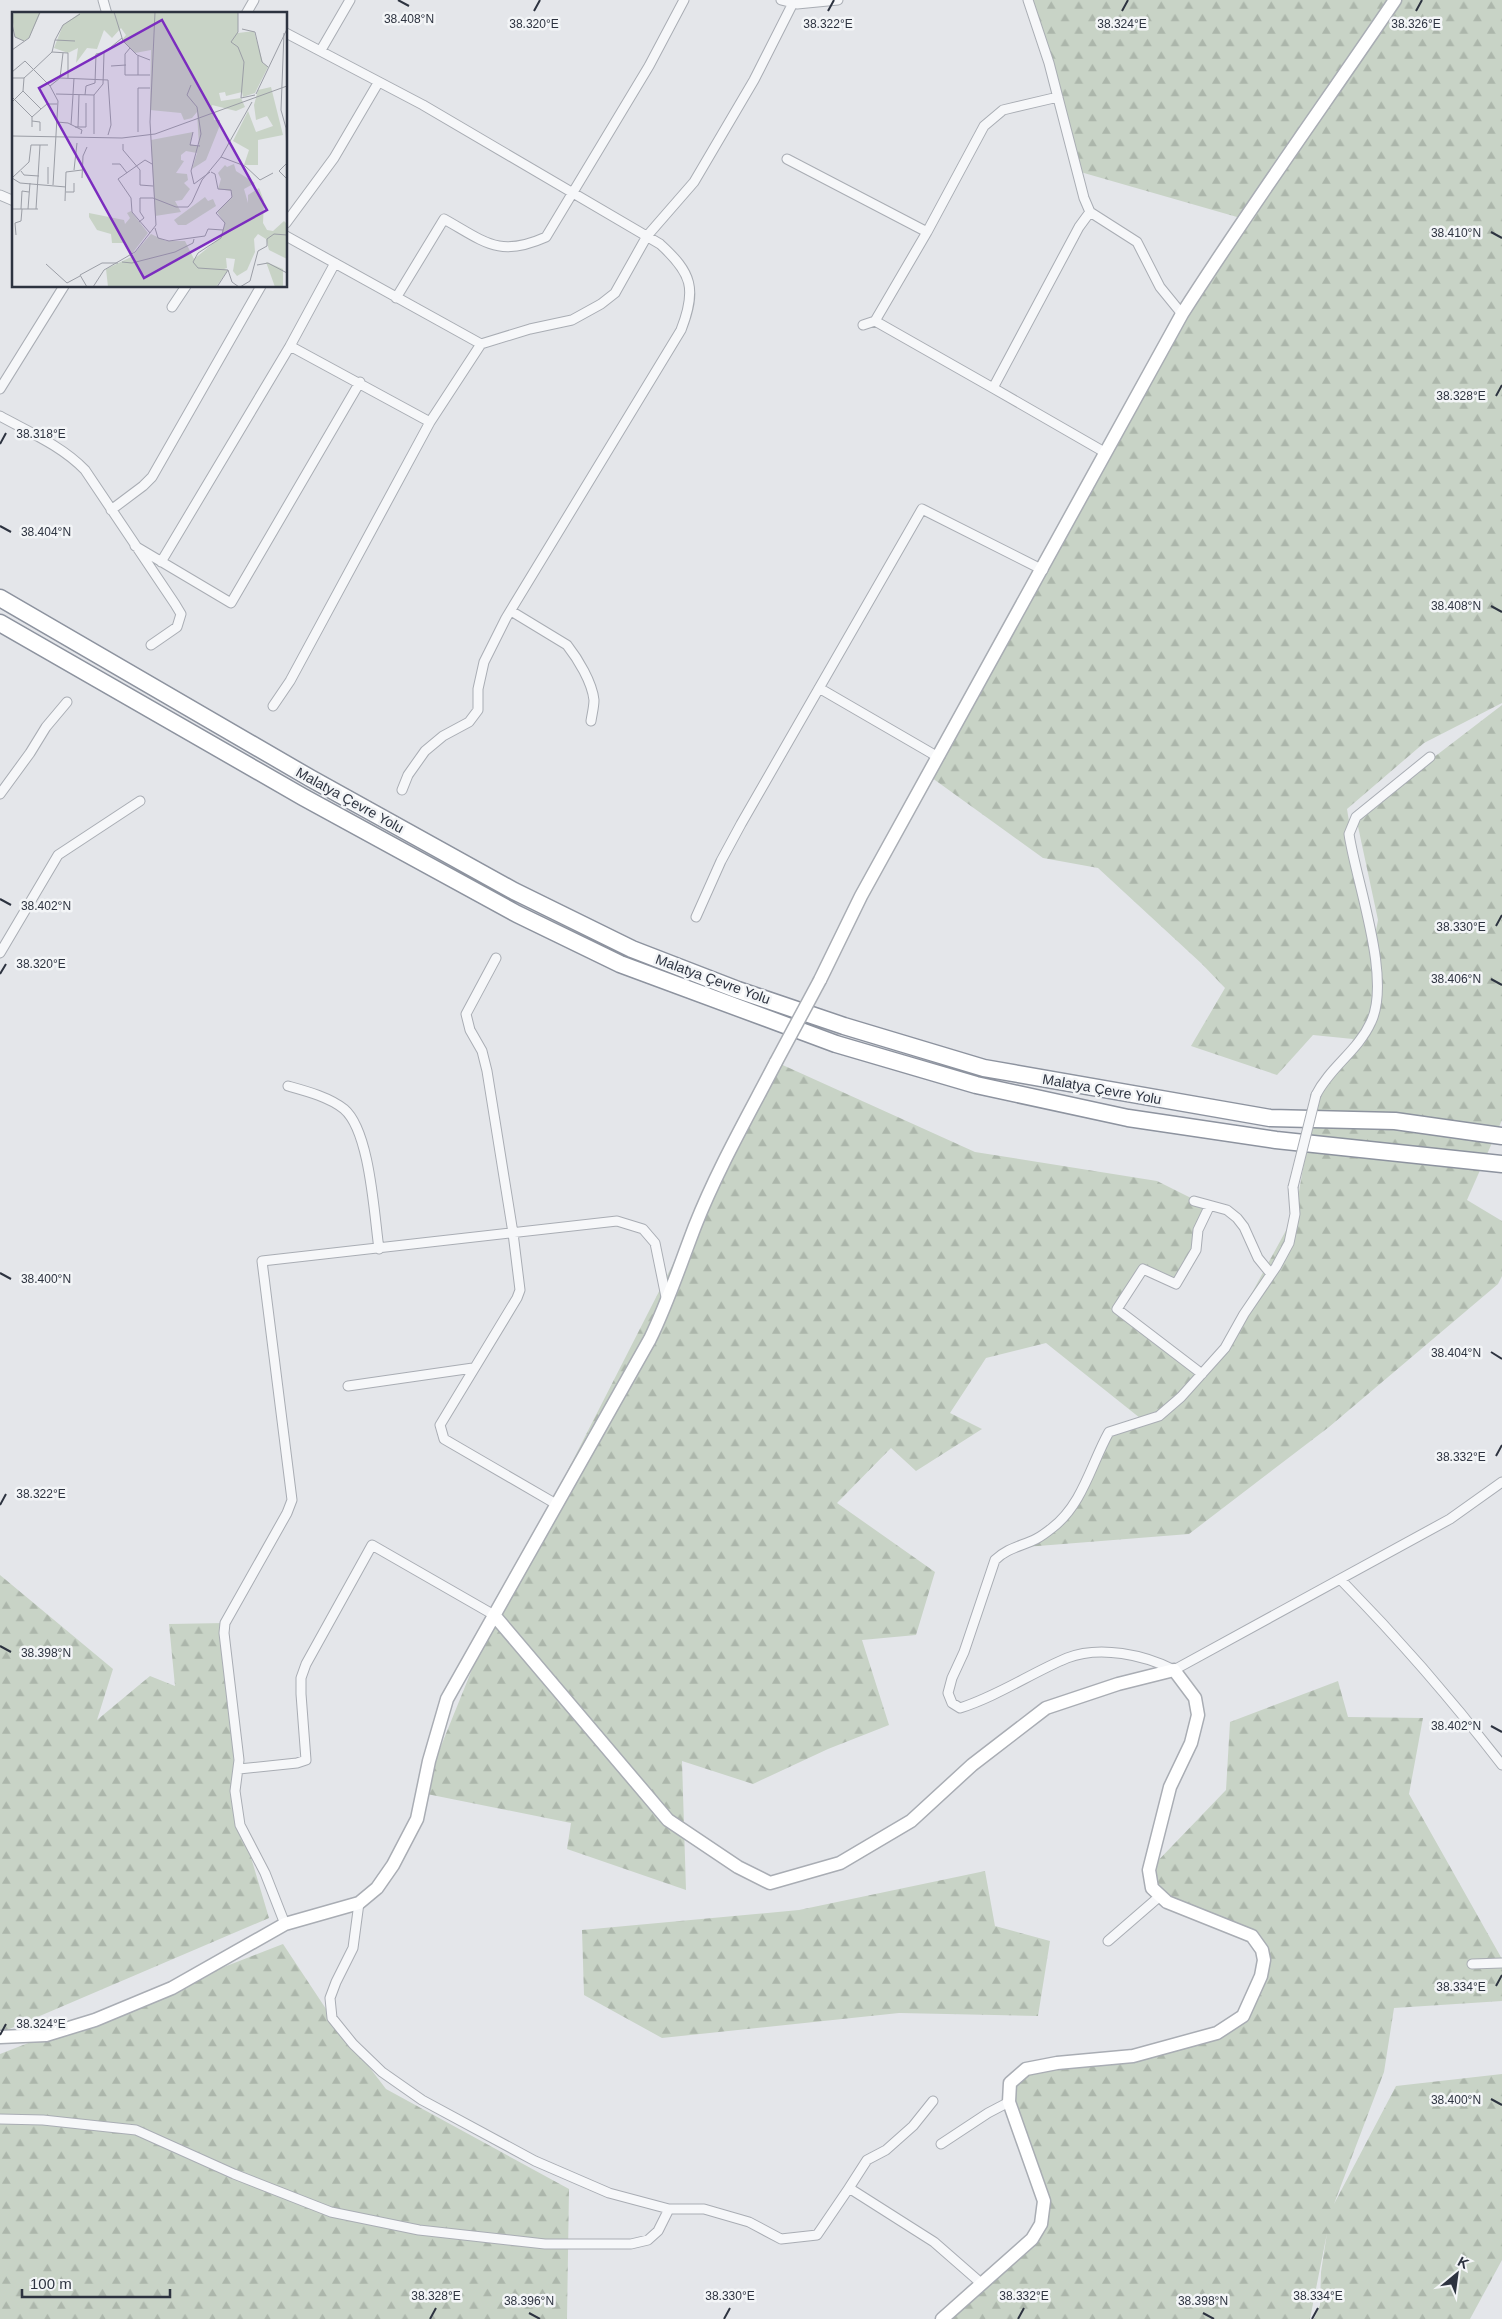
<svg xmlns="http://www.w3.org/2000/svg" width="1502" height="2319" font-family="Helvetica,sans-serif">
	<defs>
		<pattern id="forest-firs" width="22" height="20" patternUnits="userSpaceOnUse" patternTransform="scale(1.25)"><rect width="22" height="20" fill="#c8d3c6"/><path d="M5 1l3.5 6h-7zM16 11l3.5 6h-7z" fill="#acb6ab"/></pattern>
	</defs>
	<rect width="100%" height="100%" fill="#e4e6ea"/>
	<path fill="url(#forest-firs)" d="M1033,0h361l-150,219 -167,-48z
		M1396,0h106v703l-78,40 -77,66 24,148 7,-37 -22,-103 146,-112v415l-35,80 35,21v55l-4,8 -169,143 -140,107 -175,14 23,-9 34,-31 38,-76 31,-14 -94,-75 -60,15 -36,55 32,16 -66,42 -25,-23 -54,55 98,69 -19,63 -54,5 27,85 -61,24 -75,35 -71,-23 4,129 -119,-41 4,-26 -149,-30 72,-178 282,-553 199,90 182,29 52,26 -24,62 -9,15 -33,-15 -26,40 81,62 20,-16 77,-141 21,-119 32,-38 5,-18 -40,-4 -36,40 -86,-29 34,-58 -23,-24 -104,-96 -55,-10 -115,-83 279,-501z
		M0,1575l113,94 -16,51 53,-44 25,10 -6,-62 56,-1 12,187 32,108 -269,115z
		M1338,1681l10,36 75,1 -14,76 93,165v42l-108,7 -10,64 -50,132 62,-118 106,-12v186l-32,59h-156l6,-14 1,-33 6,-39 -17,86h-368l90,-80 12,-38 -35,-99 11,-27 178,-37 45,-22 19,-66 -102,-54 -11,-26 77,-80 4,-68z
		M985,1871l10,55 55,15 -12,75 -139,-3 -237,25 -78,-43 -2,-65 217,-20z
		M283,1944l49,74 54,71 183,100 -2,130h-567v-265z"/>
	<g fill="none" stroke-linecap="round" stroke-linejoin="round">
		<defs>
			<path id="street" d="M103,0l4,14
				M781,0l16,4 41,-4
				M1028,0l21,63 35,135 6,14 47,30 23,45 22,27
				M246,14l8,-14
				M286,33l137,72 237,139c32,29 37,45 21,86l-175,288 -22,44 -6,27v21l-9,12 -26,14 -18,15 -17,24 -6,15
				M321,50l29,-50
				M787,159l140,73
				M0,195l14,6
				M1090,212l-11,15 -86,161 113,65
				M286,223l48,-65 44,-75
				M286,236l195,108 49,-15 42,-9 29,-16 14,-11 32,-57 47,-54 60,-102 39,-77
				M396,298l48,-79c41,23 55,39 102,18l103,-171 35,-66
				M172,307l14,-21
				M863,325l12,-4
				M290,346l140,76
				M993,388l-118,-67 52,-89 57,-106 19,-16 55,-13
				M0,389l64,-103
				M0,416c29,16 62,30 85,54l90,134 6,10 -4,13 -26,18
				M111,510l32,-24 9,-9 109,-191
				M135,546l96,57 129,-221
				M161,562l129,-216 45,-83
				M511,611l56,34c11,14 25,37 27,55 0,7 -2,14 -3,21
				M819,688l119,69
				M273,706l17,-25 140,-259 51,-78
				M0,794l30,-41 16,-26 21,-25
				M696,917l25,-56 20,-37 181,-315 121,61
				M0,953l58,-98 82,-54
				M496,958l-30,56 4,16 12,21 5,20 26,162 7,57 -3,8 -77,127 4,14 112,65
				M288,1086c18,5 41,11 56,23 26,22 30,105 35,140
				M1316,1095c14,-28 42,-44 55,-73 21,-44 -15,-140 -22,-188l7,-17 74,-60
				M1293,1187l2,27 -6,29 -13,24 -32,47 -19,34 -44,49 -22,19 -50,16c-18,32 -26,72 -57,96 -5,4 -10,8 -16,11 -14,7 -29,9 -41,21l-31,92 -12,26 -4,15 4,10 8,5c38,-12 71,-35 107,-50 33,-13 78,-3 107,12l276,-151 52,-37
				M1194,1201l33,9 10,8 7,9 14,31 13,16
				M1202,1374l-85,-65 26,-40 33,15 20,-34 2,-20 11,-23
				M348,1386l125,-18
				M1341,1580c57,58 111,120 161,185
				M239,1769l58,-6 9,-3 -5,-66v-16l5,-14 66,-119 122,70
				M359,1903l-6,45 -17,34 -6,16 2,20 21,26 29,28 40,28 113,61 74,32 60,16h35l45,13 32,17 36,-4 32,-47 85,54 48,42
				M285,1924l-20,-51 -25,-48 -5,-34 4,-31 -15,-127 1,-10 62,-110 5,-13 -30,-239 355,-40 26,8 12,14 12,59
				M1108,1941l52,-45
				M1472,1964l30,-1
				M0,2119l43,1 93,10 98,44 97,38 88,18 126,14h86l17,-4 10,-9 11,-22
				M941,2144l47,-31 21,-11
				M849,2188l18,-28 19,-10 27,-24 20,-25"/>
			<path id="secondary" d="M820,980l41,-84 321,-582c68,-107 142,-209 213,-314
				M494,1615l174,205 70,47 32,16 70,-20 71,-42 61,-56 74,-57 72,-24 56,-14 21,28 3,17 -7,28 -21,44 -21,83 3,18 15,14 85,34 10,14 2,10 -3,16 -18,40 -26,17 -84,23 -76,7 -31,6 -16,14 -1,19 35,99 -3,23 -9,15 -90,80
				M0,2037l46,-2 49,-15 77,-32 113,-64 74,-21 18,-15 16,-23 24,-46 12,-58 18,-62 203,-360c18,-37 30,-74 45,-113 22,-56 53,-110 81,-164"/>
			<path id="highway" d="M0,598l310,180 204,113 118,58 106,41 106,36 140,42 286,50 125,3 107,15
				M0,623l303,174 214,117 103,50 216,80 140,41 152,33 148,22 226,24"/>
		</defs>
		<use href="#street" stroke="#a9adb4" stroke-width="11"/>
		<use href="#secondary" stroke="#a9adb4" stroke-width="15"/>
		<use href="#highway" stroke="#8d939f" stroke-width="19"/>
		<use href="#street" stroke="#f6f7f9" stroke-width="9"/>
		<use href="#secondary" stroke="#fff" stroke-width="12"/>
		<use href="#highway" stroke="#fff" stroke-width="16"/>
		<defs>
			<path id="street-bridge" d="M1293,1187l23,-92"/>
			<path id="secondary-bridge" d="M776,1062l44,-82"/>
		</defs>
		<use href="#street-bridge" stroke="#a9adb4" stroke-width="11" stroke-linecap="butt"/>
		<use href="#secondary-bridge" stroke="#a9adb4" stroke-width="15" stroke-linecap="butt"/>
		<use href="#street-bridge" stroke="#f6f7f9" stroke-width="9"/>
		<use href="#secondary-bridge" stroke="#fff" stroke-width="12"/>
	</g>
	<path fill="none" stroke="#2d3340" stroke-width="2" d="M398,0l11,6M534,11l6,-11M828,11l6,-11M1122,11l6,-11M1416,11l6,-11M1491,232l11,6M1496,396l6,-11M0,444l6,-11M0,526l11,6M1491,606l11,6M0,899l11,6M1496,926l6,-11M0,974l6,-10M1491,979l11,6M0,1273l11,6M1491,1352l11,7M1496,1456l6,-11M0,1505l6,-11M0,1646l11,6M1491,1726l11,6M1496,1986l6,-11M0,2035l6,-11M1491,2099l11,6M529,2313l11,6M1203,2313l11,6M430,2319l6,-11M724,2319l6,-11M1018,2319l6,-11M1312,2319l6,-11"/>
	<g text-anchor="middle" stroke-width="5" stroke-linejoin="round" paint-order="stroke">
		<g font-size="14" fill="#2d3340" stroke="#f3f5f7">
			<text transform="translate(350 800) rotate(29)" y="5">Malatya Çevre Yolu</text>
			<text transform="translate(713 979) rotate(20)" y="5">Malatya Çevre Yolu</text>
			<text transform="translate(1102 1089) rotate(10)" y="5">Malatya Çevre Yolu</text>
		</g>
	</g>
	<g transform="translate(12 12)">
		<rect width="275" height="275" fill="#e4e6ea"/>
		<path d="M4,0h25l-12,26 -5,3 -9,-4 -3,-22zM69,0h157v21l16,-2 9,32 5,4 -13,26 -12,4 -1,-5 -16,4 -1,-4 -6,1 2,8 20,-3 4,9 -9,4 -24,-6 2,15h6v5l-14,35 -14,9 5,-16 -11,-2 -5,4v5l3,1 -8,12 11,1 1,6 -4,3 6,6 -8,11 -7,1 6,11 -26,4 -4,-76 42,-8 -3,12 9,2 -2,-34 -5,6 -8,2 -3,-7 -31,-3 1,-60 -16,3 -13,-13 4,-5 -5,-7 -9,10 -8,-8 -7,19 -10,-1 -11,15 2,-15 -10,5 -14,-5 9,-23zM259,75l12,48 -25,5v25h-14l5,-15 -16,-9 15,-30 8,21 17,-6 -6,-10 -11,4 -2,-15 4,-15zM222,152l2,7 19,12 -11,6 4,14v-8l11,-7 5,13 -1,22 4,7 6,1 11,-10 3,3v35l-18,-9 -3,-11 -8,-5 -4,5 1,13 -8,18 -10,6 -4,-5 2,-12 -9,-1 1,10 -3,1 4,1 -12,17h-108l-2,-18 25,-12 20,-23 15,7h19l9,18 26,-21 5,-14 -8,-12 15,-15 -1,-6 -13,-2 3,-10 -3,-6 7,-8 2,2zM193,185l3,4 5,-2 3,7 -30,19h-8l-4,-5zM119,199l17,22 -17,22 -7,-12h-12l-1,-9 -14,-4 -8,-13v-4l35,7 1,4 5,-6 -3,-5zM254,250l17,7v18h-8z" fill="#c8d3c6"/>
		<path fill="none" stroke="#9b9ea6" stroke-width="1" d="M102,0l9,29 14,14 13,5M226,0v20l-7,10 7,5 6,15 -3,36 14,-3M0,12l3,13 9,4M230,17l13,3 7,30 6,5M272,21l-3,77 5,18 1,27M43,28l8,-15 17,-11M118,36l-5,6v21h13M0,38l17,-12 11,-26M40,40l16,1v25M126,44v19h12M99,54l15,-1M0,60l13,-11 25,25 10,-8 48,2 3,45 -3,10M0,66h12l10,-9 18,-17 3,-12 20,1M12,66l-1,13 18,18 -9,8M48,66l3,-25M179,73l-4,10 10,12 4,27 -10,37 3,13 16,-12M38,74l8,15 -5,84M44,82l38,1 9,-11 1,-31M61,82l1,-16M244,82l31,-65M73,83l1,-9 9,-3 1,-29 9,-2 17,-14M0,85l20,20v10M0,90l11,-11M29,97l6,-5h10M20,109l8,1v9M45,110l11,1 14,7 -1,4M59,113l2,-30M63,115h11v-24M66,115l1,-32M126,120v-44h12M181,120l-3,13 10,1M82,122v-39M0,124l110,2 33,-4 132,-48M111,132v6l17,20v15l13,1M209,145l24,9 15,14 13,-7M275,151l-8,8 8,8M100,152h8l7,9M62,158l3,-27M9,159l3,4 15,1M199,160l4,2 3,15 13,1 1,7 -16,16 9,10 -4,15 -23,15 -5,9 5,6 30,2 4,12 7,5M0,166l17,-16 2,-17h17M0,166l8,5 46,4M70,166l1,-22 4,-9M36,172v-17M54,180h8v-9M53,189l1,-29 16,-2M0,197h26M9,197l1,-18 7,1M16,197l2,-26M24,197l4,-64M127,210l5,-4 -4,-6v-14h13l23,9h12l4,-5 10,-22 19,-23 31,-55M143,216l3,10 11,3 36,-5 3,-7 15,1M138,221l-18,-21 -1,-14 -13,-19 27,-19 7,4M4,223l-1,-12 6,-2 1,-12M110,250l10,1 43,-11 18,-9 1,-4M34,252l21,19 13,-7M245,253l11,-2 19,10M75,275l-7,-12 22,-12h16M81,275l11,-17 31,-18 21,-27 -6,-103 5,-110M205,275l11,-17M228,275l10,-6 8,-30 9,-5v-7l7,-5 13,1"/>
		<path fill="#7b2cbf" fill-opacity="0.15" stroke="#7b2cbf" stroke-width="2.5" d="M150,8l105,190 -123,68 -105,-190z"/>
		<rect width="275" height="275" fill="none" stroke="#2d3340" stroke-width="2.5"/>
	</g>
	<g font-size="12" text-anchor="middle" fill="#2d3340" stroke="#f3f5f7" stroke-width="5" stroke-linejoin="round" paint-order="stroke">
		<text x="409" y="23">38.408°N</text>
		<text x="534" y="28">38.320°E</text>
		<text x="828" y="28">38.322°E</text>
		<text x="1122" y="28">38.324°E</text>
		<text x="1416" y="28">38.326°E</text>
		<text x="1456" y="237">38.410°N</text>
		<text x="1461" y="400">38.328°E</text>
		<text x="41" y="438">38.318°E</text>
		<text x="46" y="536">38.404°N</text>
		<text x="1456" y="610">38.408°N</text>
		<text x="46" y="910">38.402°N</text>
		<text x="1461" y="931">38.330°E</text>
		<text x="41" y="968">38.320°E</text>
		<text x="1456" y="983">38.406°N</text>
		<text x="46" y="1283">38.400°N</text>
		<text x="1456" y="1357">38.404°N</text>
		<text x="1461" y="1461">38.332°E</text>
		<text x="41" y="1498">38.322°E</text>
		<text x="46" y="1657">38.398°N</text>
		<text x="1456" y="1730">38.402°N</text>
		<text x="1461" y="1991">38.334°E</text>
		<text x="41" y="2028">38.324°E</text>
		<text x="1456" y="2104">38.400°N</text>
		<text x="436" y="2300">38.328°E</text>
		<text x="730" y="2300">38.330°E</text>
		<text x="1024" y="2300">38.332°E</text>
		<text x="1318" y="2300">38.334°E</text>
		<text x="529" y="2305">38.396°N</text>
		<text x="1203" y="2305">38.398°N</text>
	</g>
	<g transform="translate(1457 2274) rotate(29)" stroke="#f3f5f7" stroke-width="4" paint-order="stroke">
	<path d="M0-4L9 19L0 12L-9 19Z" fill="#2d3340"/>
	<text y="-8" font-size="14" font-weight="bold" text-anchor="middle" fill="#2d3340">K</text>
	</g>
	<path d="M22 2289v8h148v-8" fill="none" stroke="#2d3340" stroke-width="2.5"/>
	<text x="30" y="2289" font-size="15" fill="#2d3340" stroke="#f3f5f7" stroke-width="4" paint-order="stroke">100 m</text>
</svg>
